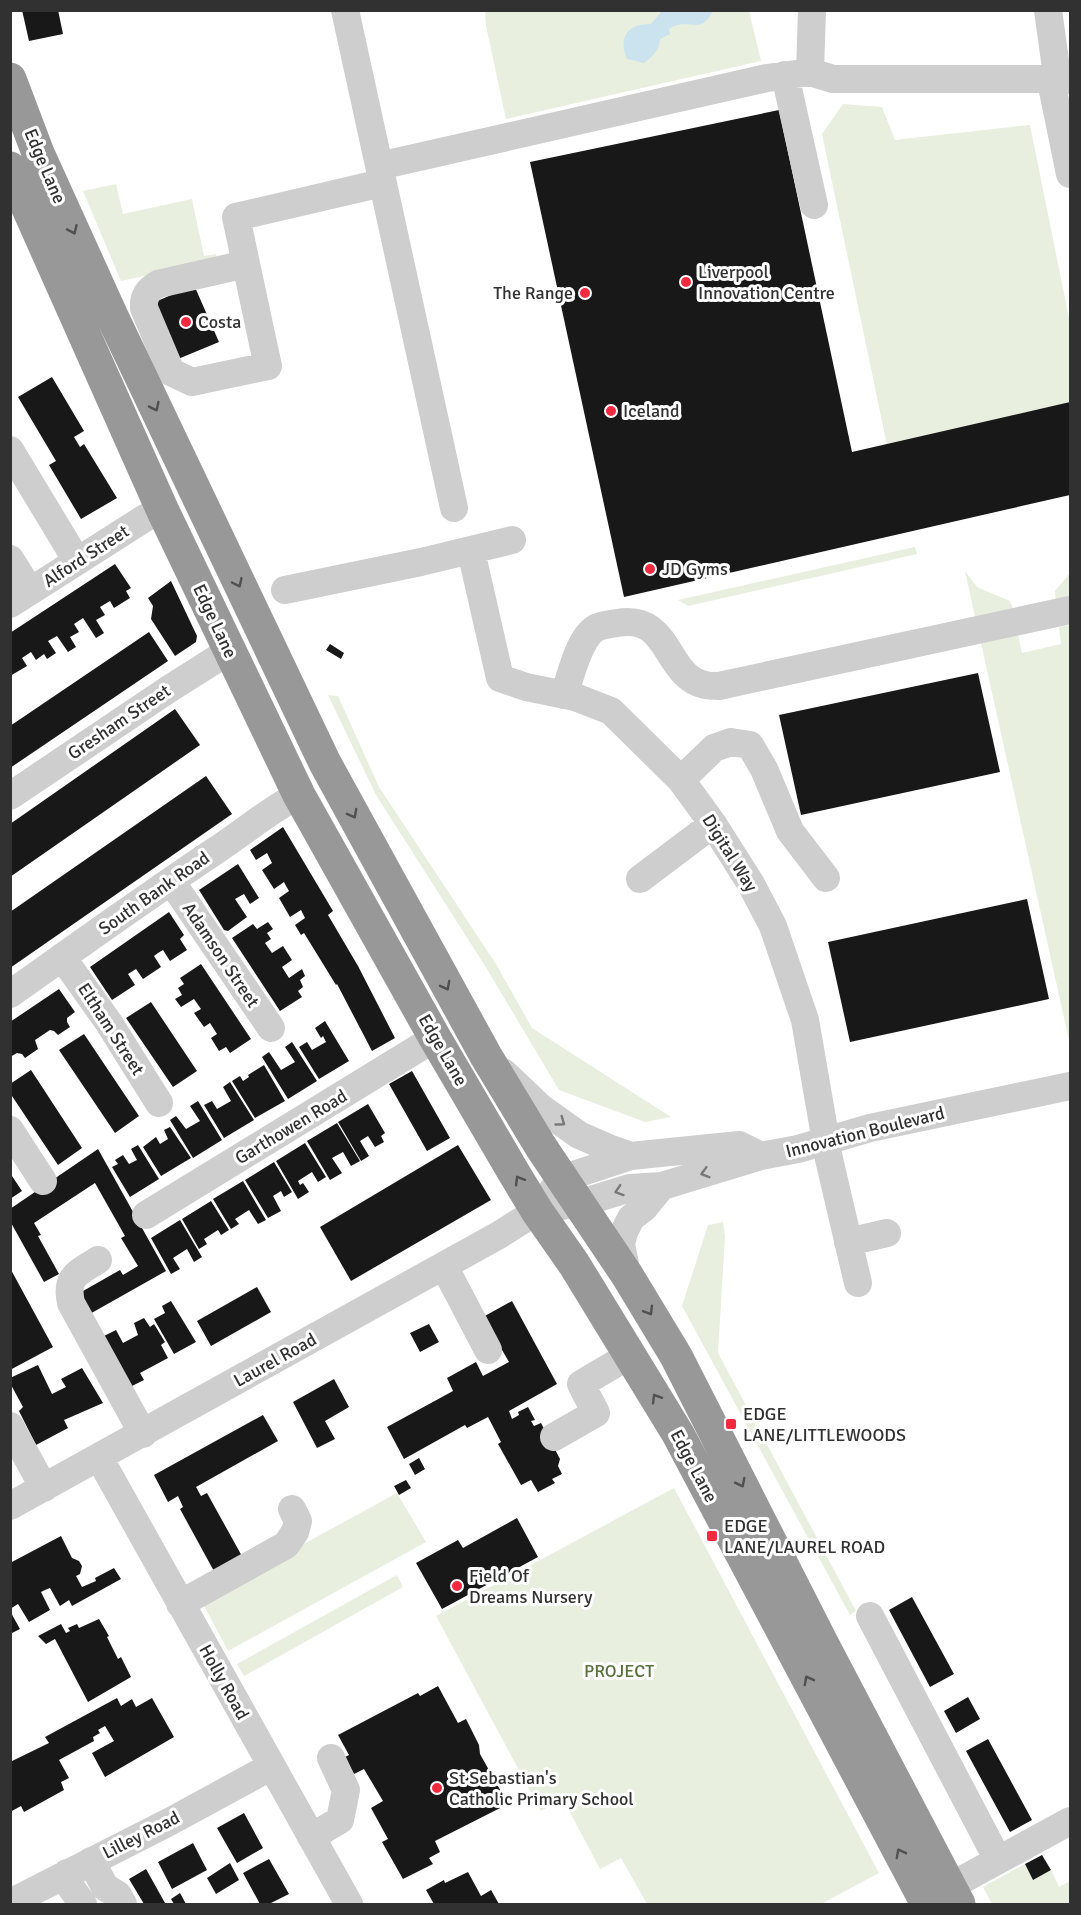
<svg xmlns="http://www.w3.org/2000/svg" width="1081" height="1915" font-family="Signika,sans-serif">
	<rect width="100%" height="100%" fill="#fff"/>
	<path fill="#e8efdf" d="M547,10l202,1 12,50 -255,58 -20,-93 -1,-15z
		M843,104l39,3 13,33 135,-15 40,198v79l-183,43 -65,-311z
		M116,184l7,30 69,-15 12,57 12,-2 2,6 -97,21 -38,-90z
		M915,547l2,7 -229,52 -10,-6z
		M965,571l12,16 33,14 5,13 -39,7z
		M1070,573v27l-14,6 -1,-15z
		M1070,625v420l-89,-402 37,-8 4,18 39,-9 -2,-17z
		M328,695l10,1 41,91 117,177 36,64 139,89 -26,5 -86,-32 -72,-121 -111,-174z
		M723,1222l2,14 -7,117 138,258 -6,4 -168,-309 26,-81z
		M674,1488l205,385 -58,31h-174l-26,-46 -21,11 -37,-70 -22,12 -105,-195z
		M397,1493l29,49 -198,109 -27,-51z
		M397,1575l6,12 -159,89 -7,-12z
		M1025,1864l8,15 18,-9 8,17 11,-6v23h-78l-9,-17z"/>
	<path fill="#cbe2ef" d="M662,11h51c-13,26 -26,5 -44,18l1,5 -10,5c0,10 -8,18 -16,24l-17,-4c-9,-23 1,-35 24,-35z"/>
	<path fill="#181818" d="M22,10h36l5,24 -34,7z
		M779,110l73,342 218,-50v93l-446,102 -94,-435z
		M194,285l25,57 -41,17 -23,-57z
		M52,377l32,54 -10,6 6,10 4,-3 33,54 -36,21 -32,-54 7,-4 -38,-64z
		M115,564l16,24 -5,3 4,7 -16,10 -4,-7 -10,6 5,8 -9,5 8,13 -8,5 -13,-20 -9,6 5,8 -9,5 6,10 -8,5 -11,-16 -9,5 8,12 -9,6 -3,-5 -8,6 -5,-8 -9,6 5,8 -17,10v-43z
		M171,581l26,55 -1,6 -21,14 -24,-37 2,-13 -5,-8z
		M149,632l19,29 -158,107v-42z
		M330,644l14,9 -3,6 -15,-9z
		M978,673l22,99 -199,43 -22,-100z
		M175,709l25,36 -190,132v-53z
		M206,776l26,38 -222,154v-56z
		M283,827l50,84 -5,4 30,51 37,72 -23,13 -35,-67 -1,1 -32,-52 -3,2 -6,-10 10,-7 -4,-8 -11,7 -11,-19 10,-7 -3,-5 -2,-4 -10,7 -12,-19 10,-7 -5,-10 -11,7 -6,-10z
		M238,864l21,34 -9,6 -6,-10 -9,5 12,18 -19,14 -4,-1 -25,-40z
		M1027,899l22,100 -199,43 -22,-100z
		M169,912l15,23 -4,4 7,11 -17,11 -7,-11 -5,3 -4,3 7,11 -18,12 -7,-10 -8,5 7,11 -23,15 -22,-33z
		M268,922l5,7 -6,4 4,6 -6,4 7,10 11,-7 9,14 -10,7 7,11 13,-9 3,7 -5,4 3,7 -5,4 4,6 -22,14 -48,-73 21,-14 4,5z
		M201,964l50,75 -21,14 -4,-6 -7,4 -8,-13 6,-4 -7,-11 -6,4 -10,-14 7,-4 -7,-10 -13,8 -6,-8 7,-4 -4,-7 6,-4 -4,-6z
		M59,989l16,23 -8,6v4l3,5 -12,8 -4,-4 -4,-1 -15,10 3,9 -13,9 -3,-4 -5,-1 -7,4v-35z
		M151,1002l46,69 -24,16 -47,-69z
		M325,1021l24,40 -30,18 -20,-32 8,-5 5,8 14,-8 -3,-6 -2,2 -6,-10z
		M84,1034l55,82 -24,17 -56,-83z
		M292,1042l25,39 -29,18 -26,-42 7,-5 12,18 14,-8 -10,-15z
		M264,1065l21,36 -30,17 -23,-37 8,-5 3,5 6,-4 -1,-2z
		M31,1070l51,78 -24,17 -48,-72v-9z
		M412,1071l38,67 -23,13 -38,-67z
		M230,1082l24,38 -30,18 -20,-33 8,-4 5,8 14,-8 -8,-14z
		M198,1101l24,39 -29,18 -23,-38 6,-4 10,13 14,-8 -10,-15z
		M368,1104l17,29 -4,3 3,6 -9,5 -7,-11 -8,5 9,15 -8,5 -23,-39z
		M337,1123l23,38 -9,5 -8,-14 -11,6 10,15 -12,7 -23,-39z
		M170,1127l21,31 -30,18 -18,-29 13,-10 4,7 8,-5 -4,-9z
		M305,1143l21,34 -8,5 -6,-10 -14,9 2,4 3,-2 6,9 -11,7 -22,-38z
		M138,1145l21,34 -29,18 -18,-30 6,-3 -3,-4 8,-5 6,9 8,-4 -6,-11z
		M458,1145l33,55 -140,81 -31,-54z
		M98,1149l68,122 -78,44 -12,-20 44,-25 3,5 15,-9 -17,-28 4,-2 -30,-53 -61,40 7,12 -3,1 21,38 -15,8 -34,-61v-12z
		M274,1162l18,30 -8,5 -3,-6 -8,5 8,15 -13,7 -23,-38z
		M10,1173l12,18 -12,8z
		M243,1181l23,39 -8,4 -9,-14 -14,9 4,5 -8,5 -18,-30z
		M211,1201l18,29 -8,5 -3,-5 -14,9 3,5 -8,5 -17,-30z
		M180,1220l22,37 -8,5 -7,-13 -14,9 7,11 -9,5 -20,-36z
		M10,1268l43,79 -43,23z
		M257,1287l14,25 -60,34 -14,-25z
		M171,1301l25,41 -22,12 -20,-35 11,-6 -3,-7z
		M512,1301l45,83 -48,27 3,8 7,-4 -1,-3 10,-5 7,13 -4,1 3,5 7,-3 19,36 -2,7 4,8 -10,5 3,4 -17,9 -7,-12 -10,5 -23,-41 3,-2 -13,-25 -21,11 -2,-3 -61,34 -17,-32 66,-36 -6,-13 29,-16 7,14 26,-14 -26,-45z
		M144,1318l6,9 4,-3 11,18 -4,3 7,13 -28,15 4,7 -14,7 -28,-50 14,-7 7,13 15,-8 -4,-12z
		M429,1324l10,18 -19,10 -10,-19z
		M38,1365l14,29 14,-7 -5,-8 21,-11 21,35 -39,17 4,8 -32,17 -17,-34 4,-4 -13,-24v-5z
		M334,1379l15,28 -24,14 10,18 -18,9 -24,-46z
		M263,1415l15,26 -82,46 5,9 6,-3 36,65 -28,15 -35,-64 3,-2 -5,-11 -10,6 -14,-27z
		M419,1458l6,11 -10,6 -6,-11z
		M406,1480l5,8 -12,7 -5,-9z
		M517,1518l21,39 -96,52 -26,-46 42,-23 5,8z
		M61,1536l11,22 7,3 3,5 -2,8 -4,2 6,11 14,-6 -1,-3 19,-10 7,11 -49,27 -3,-6 -9,6 -10,-18 -5,2 -4,2 9,18 -21,12 -11,-18 -8,5v-46z
		M912,1597l42,77 -24,13 -41,-77z
		M10,1611l10,18 -10,5z
		M99,1619l10,17 -2,1 11,22 3,-2 10,20 -43,25 -33,-63 -9,5 -8,-8 23,-12 5,9 4,-2 -2,-3 9,-4 2,4z
		M438,1686l20,37 8,-4 13,26 1,9 28,50 -73,37 5,11 -11,6 4,6 -30,15 -21,-37 6,-3 -17,-31 12,-7 -19,-32 -10,5 -9,-17 4,-2 -11,-20 80,-42 2,3z
		M968,1697l12,22 -24,14 -12,-22z
		M117,1698l4,8 11,-7 4,8 16,-9 22,39 -69,40 -13,-24 22,-12 -9,-15 -7,4 2,3 -7,4 1,4 -35,19 10,18 -8,4 3,8 -40,22 -3,-6 -11,6v-50l39,-19 -4,-6z
		M988,1739l44,81 -22,12 -44,-81z
		M244,1813l19,35 -26,15 -20,-35z
		M193,1843l14,27 -35,19 -14,-27z
		M1042,1855l9,15 -18,10 -8,-16z
		M269,1859l20,35 -20,10h-9l-17,-31z
		M230,1863l9,17 -23,14 -9,-16z
		M146,1869l19,34 -2,1h-19l-15,-25z
		M468,1872l13,24 10,-6 8,14h-65l-8,-14 18,-10 1,3z
		M180,1893l6,11h-12l-3,-5z"/>
	<g fill="none" stroke-linecap="round" stroke-linejoin="round">
		<path stroke="#cecece" stroke-width="28" d="M345,10l109,498
			M1048,10l8,58 -2,11 16,1
			M810,72l2,-62
			M785,75l29,130
			M379,166l388,-88 43,-6 23,7h221l-1,12 17,83
			M246,264l-88,20c-10,6 -15,12 -14,24l27,64 21,10 76,-16 -4,-18 -28,-131 146,-34
			M10,450l67,111
			M471,551l29,127 26,9 49,10 36,14 70,69 32,44 38,60 22,42 32,94 24,139 29,124
			M10,559l20,32
			M285,590l136,-28 91,-22
			M10,604l135,-86 17,-9
			M564,695c7,-19 15,-60 34,-68 6,-2 13,-3 19,-4 54,-10 47,53 88,62 4,1 9,1 14,1l351,-76
			M681,780l33,-32 17,-6 19,3 14,24 26,62 36,47
			M10,796l159,-107 60,-38
			M640,879l73,-55
			M171,881l100,147
			M62,957l47,66 50,80
			M10,994c68,-48 136,-97 205,-143 28,-18 54,-41 84,-56
			M503,1072l38,36 38,27 32,14 20,7 108,-11 22,11
			M10,1130l33,51
			M557,1207l34,-7 39,-12 32,-2
			M146,1215l289,-177
			M848,1242l39,-9
			M98,1260c-20,13 -33,16 -27,43l72,131
			M444,1266l44,84
			M627,1275l-6,-31 3,-12 7,-14 13,-10 18,-22 99,-30 37,-7 72,-21 200,-42
			M10,1426l34,62
			M554,1437l42,-24 -15,-29 49,-29
			M100,1459l249,445
			M10,1506l489,-271 38,-24 24,-32 70,-23
			M180,1604l106,-59 9,-13 3,-11 -6,-12
			M870,1616l128,244
			M311,1837l29,-17 6,-30 -15,-32
			M91,1861l14,26 13,8 5,9
			M67,1873l5,16 11,15
			M949,1887l121,-66
			M10,1903l161,-82 101,-55"/>
		<path stroke="#989898" stroke-width="33" d="M10,79l28,74 73,161 214,449 161,293 55,91 86,128 49,81 145,285 138,263
			M10,168l152,341 137,286 136,243 79,135 23,38 37,53 104,170 249,470"/>
	</g>
	<defs><path id="oneway-chevron" d="M-2-3.5L2.5 0L-2 3.5" fill="none" stroke-width="1.6" stroke-linecap="round" stroke-linejoin="round" transform="scale(1.5)"/></defs>
	<g stroke="#505050">
		<use href="#oneway-chevron" transform="translate(73 230) rotate(66)"/>
		<use href="#oneway-chevron" transform="translate(155 407) rotate(64)"/>
		<use href="#oneway-chevron" transform="translate(238 583) rotate(65)"/>
		<use href="#oneway-chevron" transform="translate(353 814) rotate(62)"/>
		<use href="#oneway-chevron" transform="translate(446 986) rotate(62)"/>
		<use href="#oneway-chevron" transform="translate(519 1180) rotate(-121)"/>
		<use href="#oneway-chevron" transform="translate(649 1311) rotate(59)"/>
		<use href="#oneway-chevron" transform="translate(656 1398) rotate(-121)"/>
		<use href="#oneway-chevron" transform="translate(741 1483) rotate(63)"/>
		<use href="#oneway-chevron" transform="translate(808 1680) rotate(-118)"/>
		<use href="#oneway-chevron" transform="translate(900 1853) rotate(-118)"/>
	</g>
	<g stroke="#787878">
		<use href="#oneway-chevron" transform="translate(561 1122) rotate(36)"/>
		<use href="#oneway-chevron" transform="translate(705 1173) rotate(164)"/>
		<use href="#oneway-chevron" transform="translate(619 1191) rotate(162)"/>
	</g>
	<g fill="#f22a3f" stroke="#fff" stroke-width="2">
		<circle cx="686" cy="282" r="6"/>
		<circle cx="585" cy="293" r="6"/>
		<circle cx="186" cy="322" r="6"/>
		<circle cx="611" cy="411" r="6"/>
		<circle cx="650" cy="569" r="6"/>
		<rect x="725" y="1418" width="12" height="12" rx="3"/>
		<rect x="706" y="1530" width="12" height="12" rx="3"/>
		<circle cx="457" cy="1586" r="6"/>
		<circle cx="437" cy="1788" r="6"/>
	</g>
	<g text-anchor="middle" stroke-width="6" stroke-linejoin="round" paint-order="stroke">
		<g font-size="18" fill="#313131" stroke="#fff">
			<text transform="translate(45 166) rotate(67)" y="6">Edge Lane</text>
			<text transform="translate(86 556) rotate(-33)" y="6">Alford Street</text>
			<text transform="translate(215 621) rotate(65)" y="6">Edge Lane</text>
			<text transform="translate(119 722) rotate(-34)" y="6">Gresham Street</text>
			<text transform="translate(730 853) rotate(58)" y="6">Digital Way</text>
			<text transform="translate(154 893) rotate(-35)" y="6">South Bank Road</text>
			<text transform="translate(221 955) rotate(56)" y="6">Adamson Street</text>
			<text transform="translate(111 1029) rotate(57)" y="6">Eltham Street</text>
			<text transform="translate(443 1050) rotate(60)" y="6">Edge Lane</text>
			<text transform="translate(291 1127) rotate(-31)" y="6">Garthowen Road</text>
			<text transform="translate(865 1132) rotate(-14)" y="6">Innovation Boulevard</text>
			<text transform="translate(275 1360) rotate(-29)" y="6">Laurel Road</text>
			<text transform="translate(694 1466) rotate(62)" y="6">Edge Lane</text>
			<text transform="translate(224 1682) rotate(61)" y="6">Holly Road</text>
			<text transform="translate(141 1835) rotate(-27)" y="6">Lilley Road</text>
		</g>
		<g font-size="18" fill="#313131" stroke="#fff" text-anchor="start">
			<text x="698" y="278">Liverpool<tspan x="698" dy="21">Innovation Centre</tspan></text>
			<text x="573" y="299" text-anchor="end">The Range</text>
			<text x="198" y="328">Costa</text>
			<text x="623" y="417">Iceland</text>
			<text x="662" y="575">JD Gyms</text>
			<text x="743" y="1420">EDGE<tspan x="743" dy="21">LANE/LITTLEWOODS</tspan></text>
			<text x="724" y="1532">EDGE<tspan x="724" dy="21">LANE/LAUREL ROAD</tspan></text>
			<text x="469" y="1582">Field Of<tspan x="469" dy="21">Dreams Nursery</tspan></text>
			<text x="449" y="1784">St Sebastian's<tspan x="449" dy="21">Catholic Primary School</tspan></text>
		</g>
		<g font-size="18" fill="#56713b" stroke="#fff">
			<text x="619" y="1677">PROJECT</text>
		</g>
	</g>
	<rect width="1081" height="1915" fill="none" stroke="#313131" stroke-width="24"/>
</svg>
